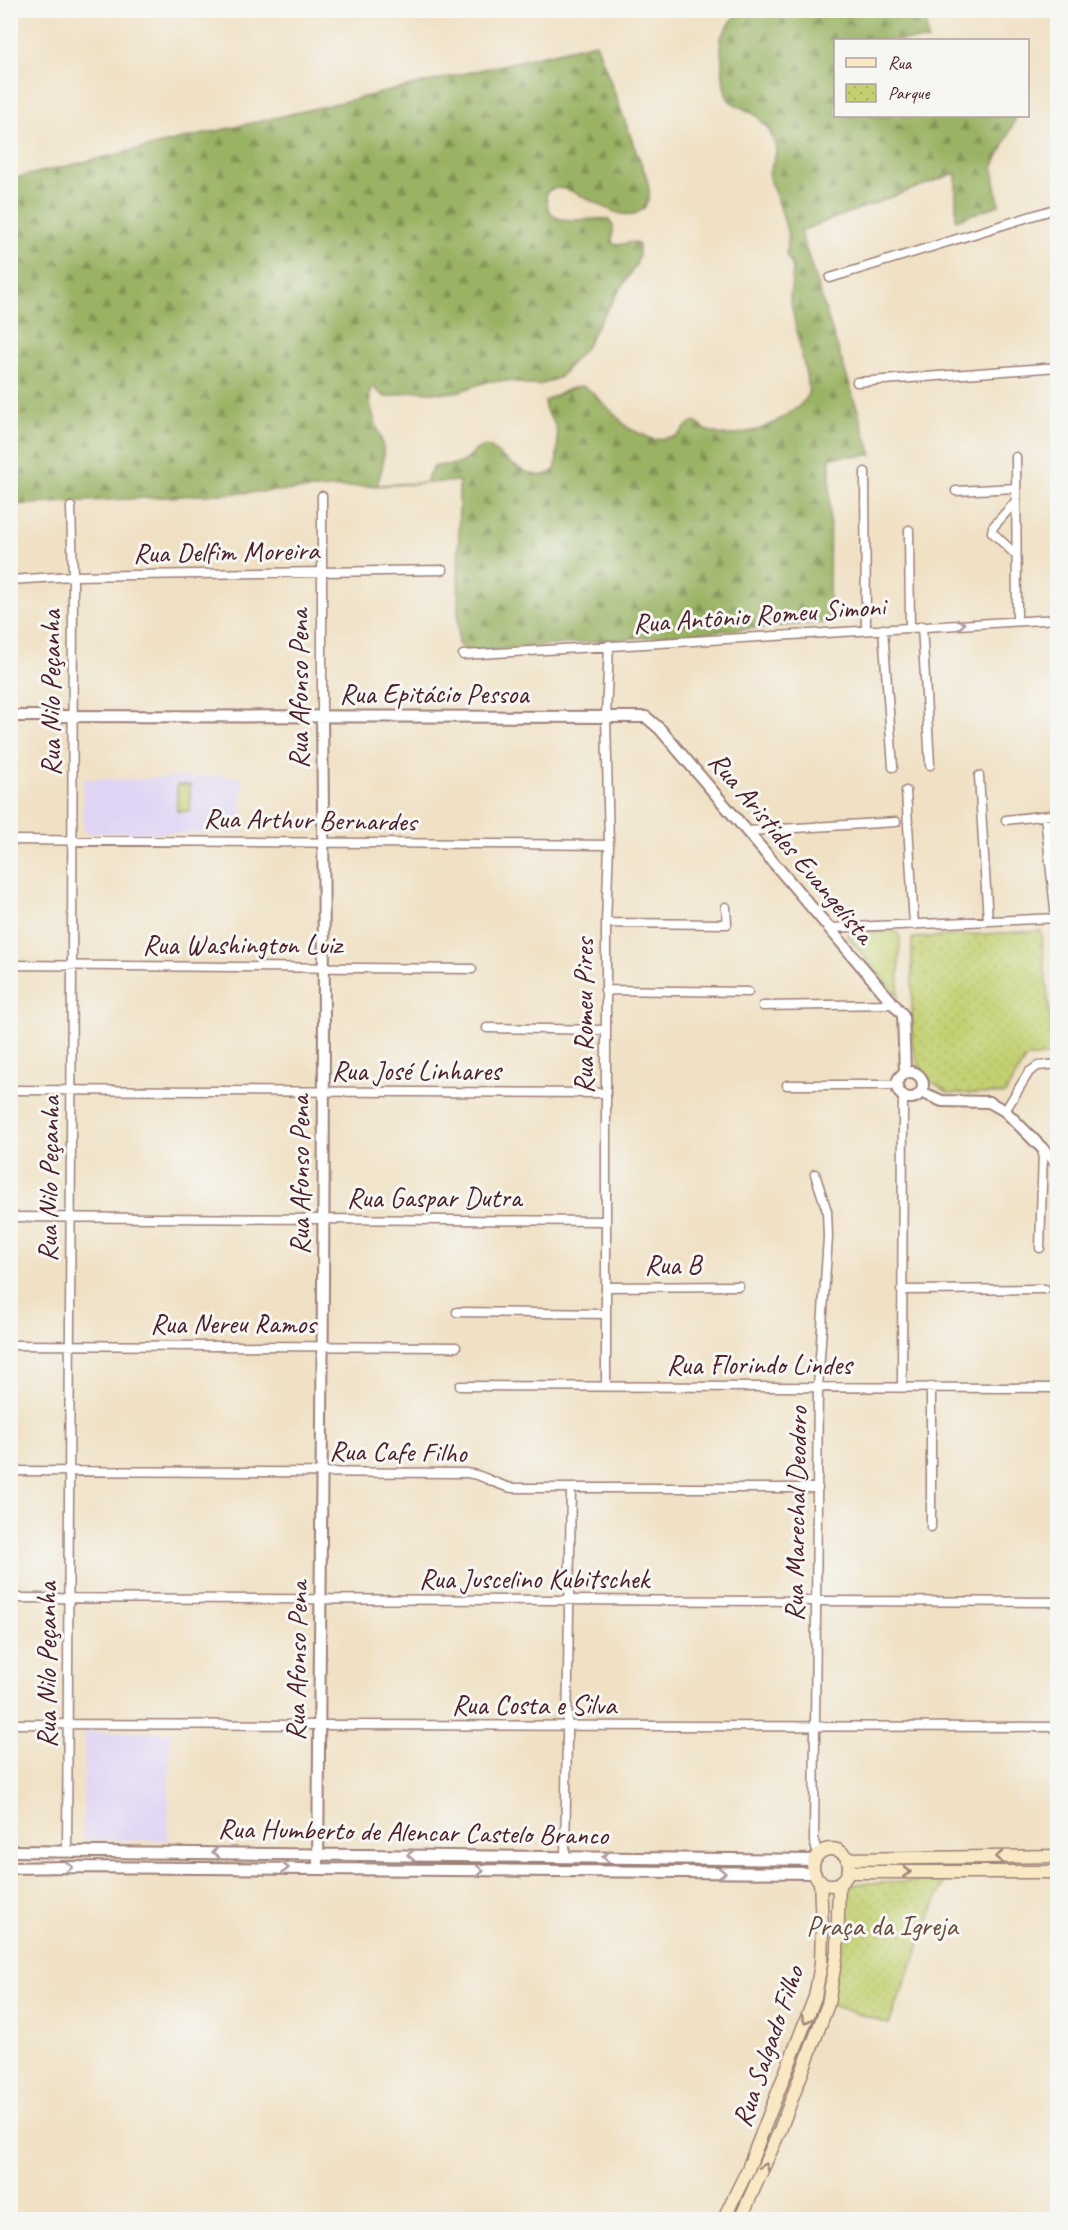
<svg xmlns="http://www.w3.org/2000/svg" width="1068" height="2230" font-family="Caveat,sans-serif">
	<defs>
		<pattern id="forest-firs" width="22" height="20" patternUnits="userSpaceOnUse" patternTransform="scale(1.5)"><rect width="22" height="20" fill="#9ab263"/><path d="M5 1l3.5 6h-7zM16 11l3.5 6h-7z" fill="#809052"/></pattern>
		<pattern id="park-dots" width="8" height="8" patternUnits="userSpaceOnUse" patternTransform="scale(1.5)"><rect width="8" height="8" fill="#c3d071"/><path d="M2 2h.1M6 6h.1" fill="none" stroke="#a9b262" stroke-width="1.8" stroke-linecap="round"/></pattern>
	</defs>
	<rect width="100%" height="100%" fill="#f6f6f2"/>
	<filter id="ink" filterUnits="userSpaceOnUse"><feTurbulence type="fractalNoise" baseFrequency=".0167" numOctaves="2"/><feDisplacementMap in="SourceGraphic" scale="12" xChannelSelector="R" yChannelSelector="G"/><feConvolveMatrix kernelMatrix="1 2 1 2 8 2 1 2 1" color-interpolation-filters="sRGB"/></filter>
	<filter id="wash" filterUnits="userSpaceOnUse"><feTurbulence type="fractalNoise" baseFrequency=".008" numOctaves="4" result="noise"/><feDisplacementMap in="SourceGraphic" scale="24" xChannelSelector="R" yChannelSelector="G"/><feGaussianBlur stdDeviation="1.35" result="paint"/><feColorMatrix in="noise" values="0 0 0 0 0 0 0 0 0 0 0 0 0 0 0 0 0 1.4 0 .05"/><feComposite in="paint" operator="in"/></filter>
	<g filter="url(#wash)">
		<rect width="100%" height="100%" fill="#f0e1c5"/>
		<path fill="#e0d4f4" d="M191,776l51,1v56h-155l-4,-4v-50h57z
			M85,1732h85l-2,108h-82l-3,-3z"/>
		<path fill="#c3d071" stroke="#86784e" stroke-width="1.5" d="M177,785h13v26h-13z
			M893,930l5,3 2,4 -2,59 -52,-61 6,-2z"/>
		<path fill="url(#forest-firs)" stroke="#726847" stroke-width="1.5" d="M738,11h187l3,29h-92v76h181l-24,52 6,37 -43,15v-47l-156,58 72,224 -42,2 -1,165 -360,30 -11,-8 1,-163 -32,2 -416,22v-326l585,-136c13,34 25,67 37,100 6,16 17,36 16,53 -1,4 -3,10 -6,13 -25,24 -76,-38 -97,-16 0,41 36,23 62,26l5,7 -1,17 5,2 17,-3 5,3v9l-3,11 -38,59 -11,21 -27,32 -20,8h-10l-19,-4h-22l-29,10 -14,2 -31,-2 -26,6h-4l-11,-9 -4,1c-3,21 10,39 13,59 2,14 -2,25 -6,37l50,-2 1,-8 6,-8c9,-3 17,-1 26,-4 11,-5 16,-19 30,-16 15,13 49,42 66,21 1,-14 4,-32 -2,-45 -4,-8 -11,-12 -9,-22l24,-12 14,-3 10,7 35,35 26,12 23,-4 13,-13 5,-1 13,9 15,4h9l26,-5 16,-7 24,-16 8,-8 3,-10 -19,-90 3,-29 -1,-5 -6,-10 2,-21 -9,-31 -9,-21 -1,-8 7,-21 -1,-9 -7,-16 -12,-13 -25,-13 -4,-5 -3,-12 -4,-46z"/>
		<path fill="url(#park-dots)" stroke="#86784e" stroke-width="1.5" d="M1041,931l13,124 -28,3 -21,36 -56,-1 -19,-12 -10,-13 -8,-23v-107z
			M944,1881l-55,143 -61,-20 15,-120z"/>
	</g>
	<g filter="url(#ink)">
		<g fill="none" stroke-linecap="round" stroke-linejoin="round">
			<defs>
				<path id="minor" d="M830,278l228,-70
					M857,382l201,-15
					M1016,457l1,164
					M865,472l1,158
					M956,491l60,-3
					M322,496v221
					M1016,501l-23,26 -1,5 24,23
					M909,530l1,97
					M10,580l63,-4 370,-6
					M922,626l8,139
					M883,629l10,138
					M463,655l595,-36
					M979,776l9,145
					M906,791l8,134
					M1045,816l11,102
					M1006,820l52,-6
					M748,831l148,-9
					M10,840l599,5
					M606,923l121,1 -1,-17
					M830,928l228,-10
					M10,965l462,4
					M605,990l143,2
					M763,1006l132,-2
					M487,1028l119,2
					M787,1085h110
					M10,1090l596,3
					M1005,1111l24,-39 9,-6 20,-2
					M815,1174l12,37 1,26 -10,150 -4,454 4,14
					M10,1217l596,4
					M1040,1248l3,-97
					M606,1287l133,-1
					M901,1290l144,-1
					M457,1312l149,2
					M10,1345l446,2
					M460,1386l598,2
					M606,1386v-463l3,-78 -3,-129 3,-71
					M902,1387l1,-291
					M10,1471l456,2c17,1 29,12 46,15h306
					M931,1527v-140
					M10,1598l1048,4
					M10,1724l1048,3
					M67,1851l5,-886 1,-389 -2,-69
					M565,1857l6,-369"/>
				<path id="tertiary" d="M10,716l636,1 14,12 243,286 2,57
					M897 1085a13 13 0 1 1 26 0a13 13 0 1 1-26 0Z
					M921,1092l21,9 47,1 16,9 53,53
					M10,1851l805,9
					M10,1868l57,-1 748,6
					M318,1869c3,-384 9,-768 4,-1152"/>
				<path id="secondary" d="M813 1867a18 18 0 1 1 36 0a18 18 0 1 1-36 0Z
					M847,1859l211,-3
					M848,1872h210
					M723,2220l25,-51 67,-172 6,-33 1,-37 -2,-47
					M740,2220l40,-90 48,-126 9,-53 2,-68"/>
			</defs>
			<use href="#minor" stroke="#9d8078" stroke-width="11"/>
			<use href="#tertiary" stroke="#9d8078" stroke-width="14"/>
			<use href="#secondary" stroke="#9d8078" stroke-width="15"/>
			<use href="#minor" stroke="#fff" stroke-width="8"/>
			<use href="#tertiary" stroke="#fff" stroke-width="10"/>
			<use href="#secondary" stroke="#f8e8c3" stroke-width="12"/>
		</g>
		<defs><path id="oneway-chevron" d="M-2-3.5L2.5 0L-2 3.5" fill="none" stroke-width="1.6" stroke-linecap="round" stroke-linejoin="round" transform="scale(1.5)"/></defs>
		<g stroke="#ae9aa0">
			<use href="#oneway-chevron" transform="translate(961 624) rotate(-3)"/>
			<use href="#oneway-chevron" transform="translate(216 1852) rotate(-180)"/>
			<use href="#oneway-chevron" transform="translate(411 1855) rotate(-179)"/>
			<use href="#oneway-chevron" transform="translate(606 1857) rotate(-179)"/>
			<use href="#oneway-chevron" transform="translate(69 1867)"/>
			<use href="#oneway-chevron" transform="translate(285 1868)"/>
			<use href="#oneway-chevron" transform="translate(480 1871) rotate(1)"/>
			<use href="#oneway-chevron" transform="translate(722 1873) rotate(1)"/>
		</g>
		<g stroke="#a18477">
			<use href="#oneway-chevron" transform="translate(999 1857) rotate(179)"/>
			<use href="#oneway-chevron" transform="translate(907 1872)"/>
			<use href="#oneway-chevron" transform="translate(806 2020) rotate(111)"/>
			<use href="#oneway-chevron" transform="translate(765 2167) rotate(-68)"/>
		</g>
	</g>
	<g text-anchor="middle" stroke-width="6" stroke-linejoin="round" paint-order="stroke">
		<g font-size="28" fill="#4a1f2b" stroke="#f6f6f2">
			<text transform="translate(226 551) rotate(-1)" y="10">Rua Delfim Moreira</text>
			<text transform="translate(759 614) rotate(-4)" y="10">Rua Antônio Romeu Simoni</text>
			<text transform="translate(298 689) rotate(-90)" y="10">Rua Afonso Pena</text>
			<text transform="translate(50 693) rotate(-90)" y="10">Rua Nilo Peçanha</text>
			<text x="434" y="703">Rua Epitácio Pessoa</text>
			<text transform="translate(310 819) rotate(1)" y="10">Rua Arthur Bernardes</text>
			<text transform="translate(792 847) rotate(50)" y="10">Rua Aristides Evangelista</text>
			<text x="242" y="954">Rua Washington Luiz</text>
			<text transform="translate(583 1016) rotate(-90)" y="10">Rua Romeu Pires</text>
			<text x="416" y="1080">Rua José Linhares</text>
			<text transform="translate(299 1175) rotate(-90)" y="10">Rua Afonso Pena</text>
			<text transform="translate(48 1179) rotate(-89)" y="10">Rua Nilo Peçanha</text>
			<text x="434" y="1207">Rua Gaspar Dutra</text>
			<text x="673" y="1274">Rua B</text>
			<text x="233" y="1333">Rua Nereu Ramos</text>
			<text x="759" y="1374">Rua Florindo Lindes</text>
			<text transform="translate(398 1451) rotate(1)" y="10">Rua Cafe Filho</text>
			<text transform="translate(795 1514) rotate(-89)" y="10">Rua Marechal Deodoro</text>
			<text x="534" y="1588">Rua Juscelino Kubitschek</text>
			<text transform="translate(296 1661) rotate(-89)" y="10">Rua Afonso Pena</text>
			<text transform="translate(46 1665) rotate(-90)" y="10">Rua Nilo Peçanha</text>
			<text x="534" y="1714">Rua Costa e Silva</text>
			<text transform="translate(413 1831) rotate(1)" y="10">Rua Humberto de Alencar Castelo Branco</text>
			<text transform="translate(767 2046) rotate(-71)" y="10">Rua Salgado Filho</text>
		</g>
		<g font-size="28" fill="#684b3c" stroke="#f6f6f2">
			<text x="882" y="1935">Praça da Igreja</text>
		</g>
	</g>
	<rect width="1068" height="2230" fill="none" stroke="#f6f6f2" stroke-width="36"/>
	<rect x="834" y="39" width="195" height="78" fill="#f6f6f2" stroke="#b1a0a2" stroke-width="1.5"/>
	<rect x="846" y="58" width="30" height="9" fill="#f8e8c3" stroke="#b1a0a2" stroke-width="1.5"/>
	<text x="888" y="69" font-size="18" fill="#4a1f2b">Rua</text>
	<rect x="846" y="84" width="30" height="18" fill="url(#park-dots)" stroke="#b1a0a2" stroke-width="1.5"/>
	<text x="888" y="99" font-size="18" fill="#4a1f2b">Parque</text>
</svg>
